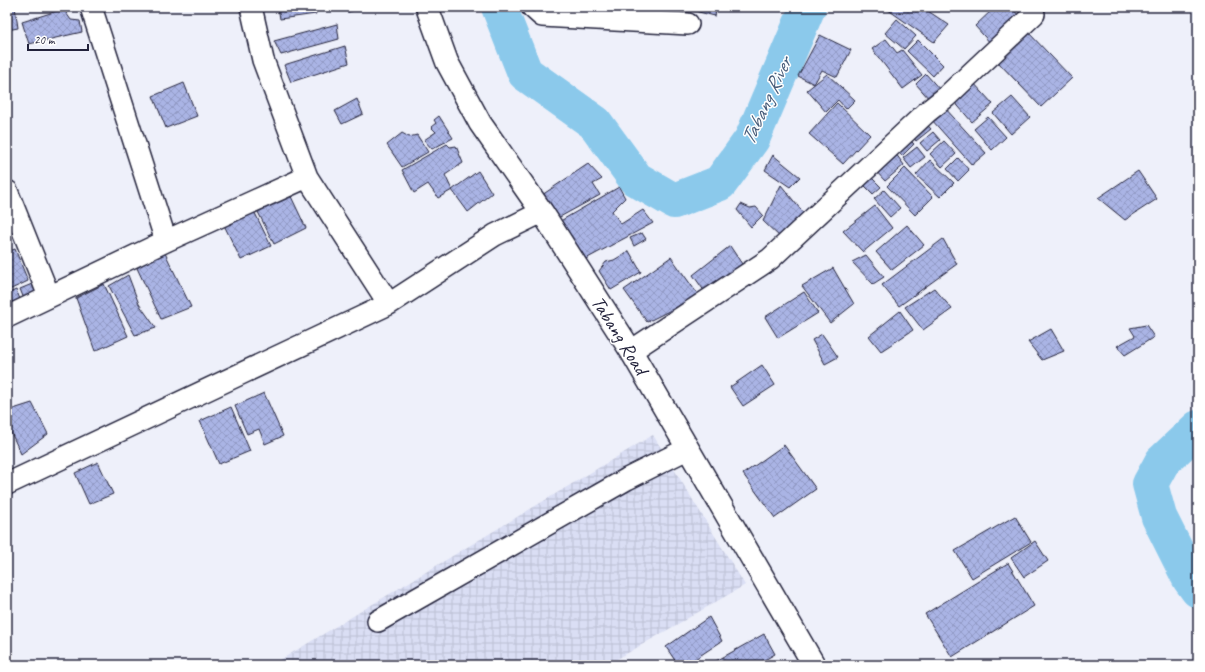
<svg xmlns="http://www.w3.org/2000/svg" width="1205" height="672" font-family="Caveat,sans-serif">
	<defs>
		<pattern id="industrial-grid" width="8" height="8" patternUnits="userSpaceOnUse"><rect width="8" height="8" fill="#dadef4"/><path d="M0 4h8M4 0v8" fill="none" stroke="#bbbed2"/></pattern>
		<pattern id="building-cross-hatch" width="8" height="8" patternUnits="userSpaceOnUse"><rect width="8" height="8" fill="#aab4e5"/><path d="M0 0l8 8M0 8l8-8" fill="none" stroke="#929ac5"/></pattern>
	</defs>
	<rect width="100%" height="100%" fill="#eef0fa"/>
	<filter id="ink" filterUnits="userSpaceOnUse"><feTurbulence type="fractalNoise" baseFrequency=".025" numOctaves="2"/><feDisplacementMap in="SourceGraphic" scale="8" xChannelSelector="R" yChannelSelector="G"/><feConvolveMatrix kernelMatrix="1 2 1 2 8 2 1 2 1" color-interpolation-filters="sRGB"/></filter>
	<g filter="url(#ink)">
		<path fill="url(#industrial-grid)" d="M653,435l92,150 -138,80h-335z"/>
		<g fill="none" stroke-linecap="round" stroke-linejoin="round">
			<path stroke="#8bc9eb" stroke-width="36" d="M499,7l26,66 70,50 41,56 38,22 46,-18 32,-44 56,-132
				M1198,428l-36,34 -12,22 9,33 31,62 8,11"/>
		</g>
		<path fill="url(#building-cross-hatch)" stroke="#22223b" d="M7,7h8l3,21 -11,2z
			M278,7h37l1,7 -36,5z
			M348,7h18l-18,5z
			M678,7h39l-2,9z
			M884,7h49l-5,4 21,14 -15,17z
			M991,7h20l9,10 -28,28 -17,-19 18,-17z
			M64,10l7,10 9,1 2,11 -53,12 -7,-22 35,-11z
			M897,19l19,17 -12,13 -19,-16z
			M337,24l2,15 -58,16 -7,-14z
			M1027,31l45,47 -31,29 -45,-47z
			M820,35l31,15 -14,27 -15,-7 -8,14 -16,-8z
			M7,36l3,1 -3,28z
			M886,39l11,14 5,-3 20,25 -19,14 -31,-40z
			M918,40l25,25 -10,11 -26,-25z
			M345,46l4,17 -58,19 -7,-17z
			M827,74l28,26 -9,9 -8,-9 -12,12 -19,-22z
			M926,74l15,17 -11,9 -14,-16z
			M972,81l21,23 -21,18 -20,-23z
			M184,83l13,33 -31,12 -13,-32z
			M1012,97l18,20 -19,17 -18,-21z
			M357,99l6,15 -21,10 -7,-13z
			M837,103l33,32 -27,29 -34,-30z
			M944,107l42,46 -14,12 -41,-46z
			M439,116l14,22 -21,11 -8,-9 12,-8 -5,-5 5,-4 -2,-3z
			M988,117l18,20 -14,13 -18,-21z
			M924,121l7,8 -15,12 -7,-9z
			M933,132l7,8 -13,11 -7,-8z
			M402,133l7,4 8,-2 11,17 -26,15 -15,-22z
			M906,136l8,8 -12,12 -8,-9z
			M944,141l12,13 -14,13 -12,-13z
			M447,144l3,3 6,-1 7,17 -18,12 7,15 -14,8 -10,-14 -14,9 -12,-23z
			M917,147l8,10 -14,11 -8,-10z
			M893,150l11,15 -19,16 -12,-13z
			M773,155l27,22 -10,10 -25,-17z
			M958,158l11,12 -11,11 -11,-12z
			M930,160l24,23 -14,14 -24,-22z
			M588,164l14,15 -9,5 7,11 -42,23 -16,-23z
			M905,168l28,29 -18,18 -28,-29z
			M478,171l14,22 -24,19 -16,-22z
			M1138,171l19,28 -32,21 -27,-22z
			M868,174l13,13 -8,7 -13,-13z
			M781,185l24,30 -23,24 -19,-18z
			M619,187l6,11 -13,13 9,13 22,-14 10,13 -71,38 -25,-38z
			M287,188l19,40 -32,16 -20,-40z
			M884,190l16,18 -10,9 -16,-18z
			M741,204l9,4 6,-1 7,8 -12,12 -14,-17z
			M875,206l17,22 -29,24 -20,-21z
			M252,207l19,39 -30,14 -19,-39z
			M907,225l17,20 -32,25 -16,-18z
			M642,233l4,6 -12,7 -4,-8z
			M943,239l14,25 -58,42 -17,-21z
			M730,246l14,21 -39,25 -12,-17z
			M15,249l13,32 -21,10v-39z
			M629,251l12,21 -30,18 -12,-19 7,-9 8,-2z
			M165,253l26,54 -30,12 -24,-51 13,-9z
			M866,255l18,22 -11,7 -21,-22z
			M671,257l28,39 -52,26 -23,-32z
			M833,268l21,36 -24,19 -28,-37z
			M128,275l11,29 17,24 -21,7 -26,-49z
			M32,284l5,10 -13,5 -4,-10z
			M104,284l24,52 -33,15 -19,-53z
			M934,288l18,21 -29,21 -18,-23z
			M16,290l4,9 -13,5v-10z
			M804,292l14,21 -40,25 -13,-21z
			M900,311l13,19 -32,21 -12,-15z
			M1146,325l8,12 -29,18 -8,-9 18,-10 -5,-8z
			M1051,329l13,22 -22,9 -14,-18z
			M822,334l16,23 -13,7 -13,-24z
			M762,365l13,20 -32,21 -13,-19z
			M264,393l19,43 -18,8 -6,-15 -12,5 -12,-28z
			M32,403l16,31 -27,20 -14,-30v-13z
			M231,407l19,44 -31,13 -19,-43z
			M784,445l32,44 -41,29 -32,-44z
			M98,462l15,32 -24,10 -14,-31z
			M1015,516l16,26 -59,36 -17,-27z
			M1035,541l13,20 -24,16 -13,-19z
			M1008,563l26,43 -82,51 -27,-43z
			M709,617l13,24 -36,24h-8l-12,-18z
			M764,634l11,20 -19,11h-47z"/>
		<g fill="none" stroke-linecap="round" stroke-linejoin="round">
			<defs>
				<path id="minor" d="M91,7l75,234
					M251,7l12,53 44,117 82,127
					M532,7l10,9 146,8
					M7,191l42,105
					M7,317l159,-76 141,-64
					M631,351l139,-92 157,-147 19,-15 88,-83
					M7,484l382,-180 106,-69 47,-23
					M378,621l249,-142 60,-30"/>
				<path id="major" d="M427,7l20,55 33,61 62,89 89,139 183,314"/>
			</defs>
			<use href="#minor" stroke="#22223b" stroke-width="24"/>
			<use href="#major" stroke="#22223b" stroke-width="25"/>
			<use href="#minor" stroke="#fff" stroke-width="21"/>
			<use href="#major" stroke="#fff" stroke-width="22"/>
		</g>
	</g>
	<g text-anchor="middle" stroke-width="3" stroke-linejoin="round" paint-order="stroke">
		<g font-size="20" fill="#22223b" stroke="#fff">
			<text transform="translate(620 335) rotate(58)" y="7">Tabang Road</text>
		</g>
		<g font-size="21" font-style="italic" fill="#475c79" stroke="#fff">
			<text transform="translate(766 101) rotate(-65)" y="7">Tabang River</text>
		</g>
	</g>
	<rect width="1205" height="672" fill="none" stroke="#fff" stroke-width="24"/>
	<rect x="12" y="12" width="1181" height="648" fill="none" stroke="#22223b" stroke-width="1.5" filter="url(#ink)"/>
	<path d="M28 44v6h60v-6" fill="none" stroke="#22223b" stroke-width="2"/>
	<text x="34" y="44" font-size="12" fill="#22223b" stroke="#ffffff" stroke-width="3" paint-order="stroke">20 m</text>
</svg>
